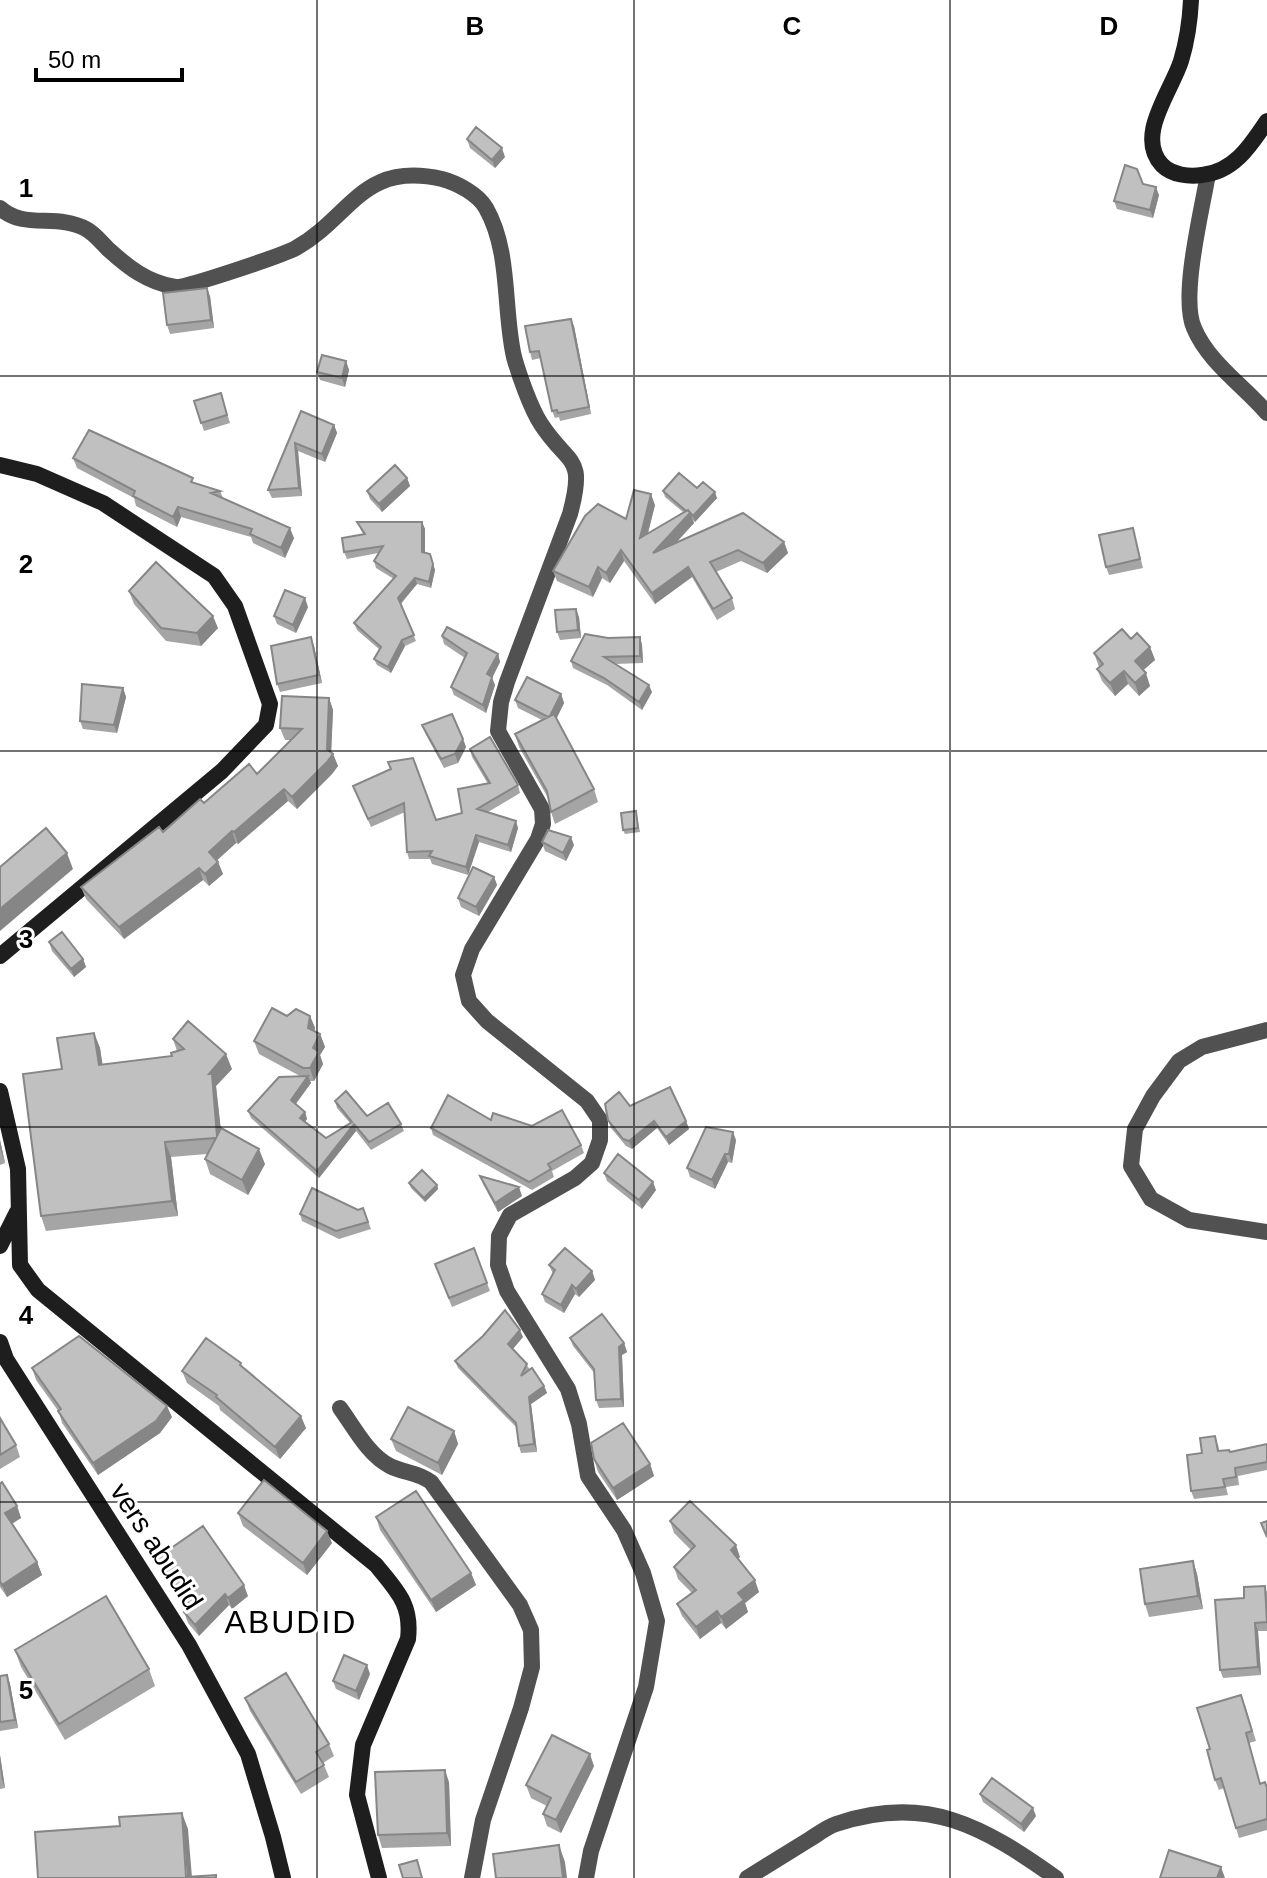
<svg xmlns="http://www.w3.org/2000/svg" width="1267" height="1878" font-family="Arial,sans-serif">
	<rect width="100%" height="100%" fill="#fff"/>
	<g fill="none" stroke-linecap="round" stroke-linejoin="round">
		<path stroke="#515151" stroke-width="16" d="M1208,174c-6,36 -28,123 -14,154 14,34 50,58 73,85
			M0,208c24,22 57,5 86,21 8,4 15,13 22,20 21,19 39,33 67,38 11,1 108,-32 121,-39 56,-32 66,-87 146,-69 15,4 36,15 44,29 25,44 17,101 28,149 5,18 17,52 27,67 28,43 45,30 29,90l-63,168 -6,20 -3,29 44,78 1,15 -5,15 -66,110 -9,26 6,26 18,20 100,80 13,19v20l-8,23 -17,15 -65,37 -11,21 -1,29 9,26 61,98 11,35 9,52 36,54 19,43 14,48 -11,66 -55,164 -5,27
			M1267,1030l-65,17 -23,14 -26,35 -18,33 -4,37 20,33 38,21 78,12
			M340,1408c14,19 28,47 50,58 14,7 28,6 41,16l89,123 11,25 1,37 -11,41 -38,112 -11,58
			M747,1878c21,-13 42,-26 63,-39 8,-5 17,-12 26,-15 91,-31 148,3 220,54"/>
		<path stroke="#1e1e1e" stroke-width="16" d="M1191,0c-1,21 -4,41 -10,61 -10,31 -46,75 -19,104 10,10 27,12 40,10 32,-3 49,-30 65,-54
			M0,465l37,9 66,29 111,73 21,30 35,98 -4,21 -44,46 -222,185
			M0,1091l18,78 2,96 18,25 338,275c21,26 36,39 32,74l-45,106 -6,50 22,83
			M0,1246l17,-34
			M0,1342l6,17 183,286 59,109 25,83 10,41"/>
	</g>
	<path fill="#a5a5a5" d="M467,139l38,18 -10,11 -25,-20z
		M1143,184l16,11 -6,23 -36,-9 -3,-8z
		M210,296l4,32 -44,6 -3,-9z
		M574,326l17,88 -31,7 -1,-4 -4,1 -3,-7 -11,-53 -9,2 -2,-8z
		M346,361l3,9 -4,17 -25,-7 -3,-8z
		M221,393l9,30 -26,8 -10,-30z
		M301,411l33,14 3,8 -12,29 -27,-11 4,45 -30,2 -4,-8z
		M73,458l122,25 25,8 3,7 71,40 -9,20 -32,-15 -2,-6 -70,-20 -4,10 -41,-21 -2,-8 -57,-30z
		M407,478l3,8 -28,26 -12,-13 -3,-8z
		M697,488l20,10 -22,24 -2,-2 1,3 -18,20 108,-1 4,11 -21,20 -26,-12 -25,11 16,26 3,11 -18,11 -25,-43 -37,27 -31,-43 -14,22 -8,-5 -9,19 -36,-16 -4,-10 73,-52 29,-14 -7,28 35,-21 -18,-15 -2,-6z
		M357,522h65l3,7v24l10,17 -4,18 -14,-4 -16,20 15,37 -11,5 -14,27 -14,-8 -3,-6 6,-9 -23,-20 -3,-7 40,-44 -18,-11 -2,-7 4,-8 -31,6 -3,-7 19,-18z
		M1133,528l10,40 -34,7 -3,-8z
		M129,591l89,37 -17,18 -35,-5 -32,-37z
		M308,607l-12,26 -19,-9 -3,-8z
		M579,617l2,21 -21,2 -3,-8z
		M442,636l56,18 2,8 -8,16 3,7 -9,28 -32,-18 -3,-8 14,-29 -21,-14z
		M640,637l2,8 1,18 -28,1 37,28 -10,18 -35,-25 -34,-17 -2,-7 37,-23z
		M1131,639l19,8 5,13 -12,10 7,16 -11,10 -11,-12 -13,12 -13,-15 -5,-12 2,-2 -5,-14z
		M314,646l8,37 -42,9 -3,-8z
		M123,688l3,9 -9,36 -34,-4 -3,-8z
		M561,694l3,9 -8,16 38,70 4,13 -43,22 -4,-12 -3,-14 -29,-51 -4,-13 27,-14 -24,-12 -3,-8z
		M329,698l4,12 -2,42 2,2 5,12 -6,8 -35,35 -9,-8 -50,43 -2,-1 -19,17 6,14 -14,12 -6,-6 -79,59 -38,-40 -5,-12 123,-84 53,-29 34,-34h-6l-5,-12z
		M422,725l41,14 3,8 -8,16 -14,5 -19,-35z
		M470,749l48,36 2,8 -32,19 30,16 -7,24 -32,-10 -11,33 -36,-11 -2,-5h-21l-2,-7 -2,-40 -34,15 -15,-34 35,-24 -3,-7 48,58 26,-7 26,-29 -16,-27z
		M636,811l4,21 -15,2 -2,-4z
		M542,842l32,3 -8,16 -21,-10z
		M494,877l3,8 -18,31 -18,-9 -3,-9z
		M49,942l34,17 3,8 -12,10 -22,-26z
		M287,1016h23l5,12 -1,3 6,3 5,13 -5,8 3,9 -9,17h-4l1,2 -15,21 9,8 2,7 -2,3 21,16 24,-15 -13,-15 -2,-7 32,15 34,8 3,7 -33,19 -15,-19 -37,47 -68,-60 -3,-7 52,-35 -41,-22 -5,-13z
		M94,1033l6,15 2,17 70,-9 5,-5 -4,-12 59,30 -16,17 5,44 44,34 -17,31 -38,-21 -5,-15 2,-5 -36,3 7,59 -132,15 -5,-15 21,-147z
		M630,1106l56,15 3,8 -20,16 -12,-17 -25,21 -6,-3 -15,-18 -3,-8z
		M491,1120l41,6 49,19 3,8 -32,18 2,6 -22,13 -99,-55 -2,-7z
		M0,1140l5,23 -5,2z
		M736,1140l-4,23 -4,-1 -13,27 -25,-12 -3,-9z
		M604,1173l52,17 -14,19 -35,-28z
		M480,1176l42,20 -24,16 -15,-28z
		M409,1183l28,2 1,4 -13,13 -14,-14z
		M363,1208l8,21 -32,10 -37,-18 -2,-7 58,-4z
		M474,1248l16,43 -38,16 -17,-43z
		M549,1265l43,6 3,9 -16,17 -4,-3 -11,19 -19,-11 -3,-8 11,-20z
		M523,1337l-10,12 31,37 3,7 -16,11 6,48 -16,1 -2,-7 -2,-18 -59,-60 -3,-7z
		M570,1338l54,5 3,9 -5,3 2,52 -25,1 -3,-8 -1,-26 -22,-28z
		M32,1368l140,49 -12,16 -62,42 -36,-52 -3,-11 -23,-32z
		M243,1368l63,60 -26,31 -60,-49 -1,-4 -32,-23 -5,-12z
		M0,1418l16,27 4,12 -20,12z
		M454,1431l4,13 -16,31 -46,-24 -5,-12z
		M1218,1444l1,7 11,1 37,-8v26l-29,6 1,9 -13,2 2,8 -34,4 -3,-8 11,-38z
		M594,1459l56,5 4,12 -37,24 -19,-28z
		M0,1484l17,22 4,12 -9,6 25,38 5,13 -35,22 -7,-10z
		M238,1513l94,30 -25,32 -64,-49z
		M376,1517l95,56 5,12 -40,27 -56,-82z
		M670,1521l70,36 -2,2 21,33 -14,11 3,9 -22,17 -5,-6 -21,16 -18,-23 -5,-12 15,-11 -14,-14 -4,-12 17,-17 -17,-17z
		M157,1558l91,38 -16,13 -3,-4 -30,31 -11,-13 -4,-11 5,-4 -28,-39z
		M1193,1561l4,13 6,35 -54,8 -4,-13z
		M1267,1591v40h-9l3,44 -38,3 -3,-8 24,-72z
		M15,1650l134,19 6,17 -90,54 -44,-73z
		M370,1674l-11,26 -23,-11 -3,-8z
		M7,1675l3,9 8,44 -18,3v-55z
		M245,1698l84,46 5,12 -11,7 6,14 -28,17 -51,-83z
		M1245,1705l11,36 -7,2 11,41 7,3v43l-28,8 -15,-50 -5,2 -4,-10 -5,-31z
		M0,1755l5,33 -5,1z
		M594,1766l-33,67 -14,-7 -4,-12 4,-8 -16,-8 -5,-13z
		M449,1782l2,64 -69,2 -4,-13z
		M980,1794l56,22 -12,16 -41,-30z"/>
	<path fill="#868686" d="M502,148l3,9 -10,11 -3,-8z
		M1156,187l3,8 -6,23 -3,-8z
		M207,288l3,8 4,32 -3,-8z
		M571,319l3,7 17,88 -2,-7z
		M346,361l3,9 -4,17 -3,-9z
		M334,425l3,8 -12,29 -3,-8z
		M295,443l3,8 4,45 -3,-8z
		M407,478l3,8 -28,26 -3,-8z
		M715,492l2,6 -22,24 -2,-6z
		M651,494l4,11 -11,43 -4,-10z
		M178,507l3,10 -4,10 -4,-10z
		M690,513l4,10 -37,40 -4,-10z
		M422,522l3,7v29l-3,-6z
		M290,528l4,10 -9,20 -4,-10z
		M784,542l4,11 -21,20 -4,-10z
		M621,550l3,11 -14,22 -4,-10z
		M430,554l5,16 -4,18 -2,-6z
		M598,567l4,11 -9,19 -4,-10z
		M688,567l4,10 -37,27 -3,-11z
		M415,578l2,6 -17,20 -2,-6z
		M305,598l3,9 -12,26 -3,-8z
		M576,609l3,8 2,21 -3,-8z
		M213,616l5,12 -17,18 -4,-13z
		M311,637l3,9 8,37 -3,-8z
		M640,637l2,8 1,18 -3,-7z
		M402,640l3,6 -14,27 -3,-6z
		M1150,647l5,13 -16,14 -4,-13z
		M498,654l2,8 -8,16 3,7 -9,28 -3,-8 4,-31z
		M1124,671l4,13 -13,12 -5,-13z
		M1146,673l4,13 -11,10 -4,-13z
		M649,685l3,7 -10,18 -3,-8z
		M123,688l3,9 -9,36 -3,-8z
		M561,694l3,9 -11,23 -3,-9z
		M329,698l4,12 -2,46 2,-2 5,12 -6,8 -35,35 -5,-12 35,-48z
		M463,739l3,8 -8,16 -3,-9z
		M284,789l4,12 -50,43 -4,-12z
		M516,821l2,7 -7,24 -3,-7z
		M232,831l4,12 -23,21 -4,-12z
		M476,835l3,7 -11,33 -2,-8z
		M571,837l3,8 -8,16 -3,-8z
		M67,853l6,16 -73,62v-22z
		M218,862l5,12 -14,12 -4,-12z
		M199,868l4,12 -79,59 -5,-12z
		M494,877l3,8 -18,31 -3,-9z
		M83,959l3,8 -12,10 -3,-8z
		M310,1016l5,12 -3,12 -4,-12z
		M94,1033l6,15 5,32 -6,-15z
		M320,1034l5,13 -5,8 3,9 -9,17 -4,-13 3,-20z
		M226,1054l6,15 -16,17 7,65 -6,-15 -8,-62z
		M308,1076l3,7 -18,24 -2,-7z
		M305,1112l2,7 -5,6 -2,-7z
		M654,1121l3,7 -25,21 -3,-8z
		M686,1121l3,8 -20,16 -3,-8z
		M354,1124l2,7 -37,47 -2,-7z
		M733,1132l3,8 -4,23 -3,-9z
		M0,1140l5,23 -5,-15z
		M165,1142l6,15 7,59 -6,-15z
		M259,1149l6,15 -17,31 -6,-15z
		M725,1154l3,8 -13,27 -3,-9z
		M653,1182l3,8 -14,19 -3,-9z
		M437,1185l1,4 -13,13 -1,-4z
		M519,1187l3,9 -24,16 -3,-9z
		M592,1271l3,9 -16,17 -3,-8z
		M572,1285l3,9 -11,19 -3,-8z
		M520,1330l3,7 -12,14 -3,-7z
		M624,1343l3,9 -5,3 2,52 -3,-8 -2,-52z
		M544,1386l3,7 -16,11 6,48 -3,-8 -5,-47z
		M167,1406l5,11 -12,16 -62,42 -5,-12z
		M301,1416l5,12 -26,31 -5,-12z
		M454,1431l4,13 -16,31 -4,-12z
		M650,1464l4,12 -37,24 -4,-12z
		M17,1506l4,12 -12,7 -4,-12z
		M327,1531l5,12 -25,32 -4,-12z
		M736,1545l4,12 -5,5 -4,-12z
		M1193,1561l4,13 6,35 -5,-13z
		M37,1562l5,13 -35,22 -5,-12z
		M471,1573l5,12 -40,27 -5,-12z
		M755,1580l4,12 -14,11 3,9 -22,17 -5,-12 17,-24z
		M244,1585l4,11 -16,13 -4,-11z
		M225,1594l4,11 -30,31 -4,-11z
		M717,1611l4,12 -21,16 -4,-12z
		M1255,1623l3,8 3,44 -3,-8z
		M367,1665l3,9 -11,26 -3,-9z
		M7,1675l3,9 8,44 -3,-8z
		M590,1754l4,12 -33,67 -5,-13z
		M0,1755l5,33 -3,-8 -2,-13z
		M445,1770l4,12 2,64 -4,-13z
		M1033,1808l3,8 -12,16 -3,-8z
		M182,1813l6,16 4,49h-5z
		M559,1845l6,17 2,16h-4z
		M1221,1867l4,11h-8z"/>
	<path fill="#c0c0c0" stroke="#868686" stroke-width="2" d="M476,127l26,21 -10,12 -25,-21z
		M1125,165l12,4 6,15 13,3 -6,23 -36,-9z
		M207,288l4,32 -44,5 -4,-32z
		M571,319l18,88 -31,6 -1,-3 -5,1 -13,-60 -9,1 -5,-26z
		M322,355l24,6 -4,17 -25,-6z
		M221,393l6,22 -26,8 -7,-22z
		M301,411l33,14 -12,29 -27,-11 4,45 -31,2z
		M89,430l104,48 -2,4 29,9 -9,2 79,35 -9,20 -31,-14 2,-5 -74,-22 -5,10 -40,-21 2,-5 -62,-33z
		M395,465l12,13 -28,26 -12,-13z
		M679,473l18,15 6,-6 12,10 -22,24 -5,-6 -2,1 -23,-20z
		M634,490l17,4 -11,44 48,-28 2,3 -37,40 90,-40 41,29 -21,21 -25,-13 -28,12 22,36 -19,11 -25,-42 -36,26 -31,-43 -15,23 -8,-6 -9,20 -36,-16 32,-55 13,-12 28,15z
		M357,522h65v30l8,2 3,10 -4,18 -14,-4 -17,20 16,37 -12,5 -14,27 -14,-8 7,-12 -27,-24 42,-47 -22,-15 9,-15 -39,6 -2,-14 23,-4z
		M1133,528l7,31 -34,8 -7,-32z
		M156,562l57,54 -16,17 -36,-5 -32,-37z
		M285,590l20,8 -12,27 -19,-9z
		M576,609l2,21 -21,2 -2,-22z
		M447,627l51,27 -11,20 5,3 -9,28 -32,-18 16,-34 -25,-17z
		M1122,629l9,10 6,-6 13,14 -15,14 11,12 -11,10 -11,-12 -14,12 -13,-14 6,-5 -9,-11z
		M585,634l23,4 32,-1v19l-36,1 45,28 -10,17 -35,-24 -33,-17z
		M311,637l8,38 -42,9 -6,-38z
		M527,677l34,17 -11,22 -2,1 -33,-17z
		M82,684l41,4 -9,37 -34,-4z
		M282,696l47,2 -2,51 6,5 -6,8 -35,35 -8,-8 -50,43 -2,-1 -23,21 9,10 -13,12 -6,-6 -80,59 -38,-40 78,-60 4,5 37,-33 4,4 45,-39 8,10 45,-45 -22,-1z
		M452,714l11,25 -8,15 -14,5 -19,-34z
		M554,714l40,75 -43,23 -4,-21 -32,-57z
		M490,737l28,48 -41,24 39,12 -8,24 -32,-10 -10,32 -37,-11 3,-5 -25,1 -3,-49 -36,16 -15,-33 38,-17 -3,-7 25,-4 23,62 26,-7 -4,-24 32,-6 -20,-34z
		M636,811l2,17 -15,2 -2,-17z
		M46,828l21,25 -67,56v-42z
		M548,830l23,7 -8,16 -21,-11z
		M473,867l21,10 -18,30 -18,-9z
		M62,932l21,27 -12,10 -22,-27z
		M272,1008l15,8 9,-7 14,7 -2,12 12,6 -7,14 6,4 -9,16h-7l-49,-27z
		M188,1021l38,33 -17,20h3l5,62 4,-8 38,21 -17,31 -37,-21 11,-21 -51,4 7,59 -131,15 -18,-142 39,-5 -5,-31 37,-5 5,32 73,-9 -1,-3 13,-4 -11,-10z
		M308,1076l-17,24 14,12 -5,6 26,20 26,-16 -17,-21 11,-10 21,25 21,-13 13,21 -32,18 -15,-18 -37,47 -69,-60 31,-34z
		M670,1087l16,34 -20,16 -12,-16 -25,20 -6,-2 -15,-19 -3,-16 14,-12 11,14z
		M448,1095l43,25 2,-7 39,13 30,-16 19,35 -33,19 3,5 -22,13 -98,-54z
		M706,1127l27,5 -4,22h-4l-13,26 -25,-12z
		M618,1154l35,28 -14,18 -35,-27z
		M422,1170l15,15 -13,13 -15,-15z
		M480,1176l39,11 -24,16z
		M312,1188l46,22 5,-2 5,14 -32,9 -36,-17z
		M474,1248l13,35 -38,15 -14,-34z
		M565,1248l27,23 -16,18 -4,-4 -11,20 -19,-11 13,-24 -6,-5z
		M505,1310l15,20 -12,14 19,20 -6,12 11,-8 12,18 -15,11 5,47 -15,2 -3,-23 -61,-62 28,-25z
		M602,1314l22,29 -5,4 2,52 -25,1 -2,-31 -24,-31z
		M79,1336l88,70 -11,15 -63,42 -35,-52 3,-2 -29,-41z
		M206,1338l35,25 -1,2 61,51 -26,31 -59,-50 1,-2 -35,-24z
		M408,1407l46,24 -16,32 -47,-24z
		M0,1418l16,27 -16,10z
		M623,1423l27,41 -37,24 -19,-29 -3,-16z
		M1215,1436l3,15 11,-1 1,2 37,-8v18l-32,6 1,9 -13,2 2,8 -34,4 -4,-36 15,-2 -2,-15z
		M264,1480l63,51 -24,32 -65,-50z
		M2,1482l15,24 -12,7 32,49 -35,23 -2,-4v-97z
		M416,1491l55,82 -40,27 -55,-83z
		M690,1501l46,44 -5,5 24,30 -17,13 6,7 -23,17 -4,-6 -21,16 -19,-23 19,-14 -22,-23 21,-21 -25,-25z
		M1267,1521v16l-6,-14z
		M203,1526l41,59 -16,13 -3,-4 -30,31 -11,-13 7,-6 -34,-48z
		M1193,1561l5,35 -53,8 -5,-35z
		M1265,1586l2,36 -12,1 3,44 -38,3 -5,-70 29,-2v-11z
		M106,1596l43,73 -90,55 -44,-74z
		M344,1655l23,10 -11,26 -23,-10z
		M286,1673l43,71 -13,8 8,13 -28,17 -51,-84z
		M7,1675l8,45 -15,2v-46z
		M1241,1695l11,36 -6,2 14,51 5,-2 2,6v31l-31,9 -15,-50 -6,2 -8,-30 3,-1 -13,-41z
		M552,1735l38,19 -34,66 -13,-6 8,-16 -25,-13z
		M445,1770l2,63 -69,2 -3,-63z
		M992,1778l41,30 -12,16 -41,-30z
		M182,1813l4,64 30,-2v3h-178l-3,-46 85,-6 -1,-9z
		M559,1845l4,33h-67l-3,-24z
		M1169,1850l52,17 -4,11h-57z
		M417,1860l5,18h-19l-4,-13z"/>
	<path fill="none" stroke="#000" stroke-width="2" stroke-opacity="0.55" d="M317,0v1878M634,0v1878M950,0v1878M0,376h1267M0,751h1267M0,1127h1267M0,1502h1267"/>
	<g text-anchor="middle" stroke-width="6" stroke-linejoin="round" paint-order="stroke">
		<g font-size="28" fill="#000" stroke="#fff">
			<text transform="translate(157 1546) rotate(57)" y="10">vers abudid</text>
		</g>
		<g font-size="32" letter-spacing="2" fill="#000" stroke="#fff">
			<text x="291" y="1633">ABUDID</text>
		</g>
	</g>
	<g font-size="26" text-anchor="middle" font-weight="bold" fill="#000" stroke="#fff" stroke-width="6" stroke-linejoin="round" paint-order="stroke">
		<text x="475" y="35">B</text>
		<text x="792" y="35">C</text>
		<text x="1109" y="35">D</text>
		<text x="26" y="197">1</text>
		<text x="26" y="573">2</text>
		<text x="26" y="948">3</text>
		<text x="26" y="1324">4</text>
		<text x="26" y="1699">5</text>
	</g>
	<path d="M36 68v12h146v-12" fill="none" stroke="#000000" stroke-width="4"/>
	<text x="48" y="68" font-size="24" fill="#000000" stroke="#ffffff" stroke-width="6" paint-order="stroke">50 m</text>
</svg>
